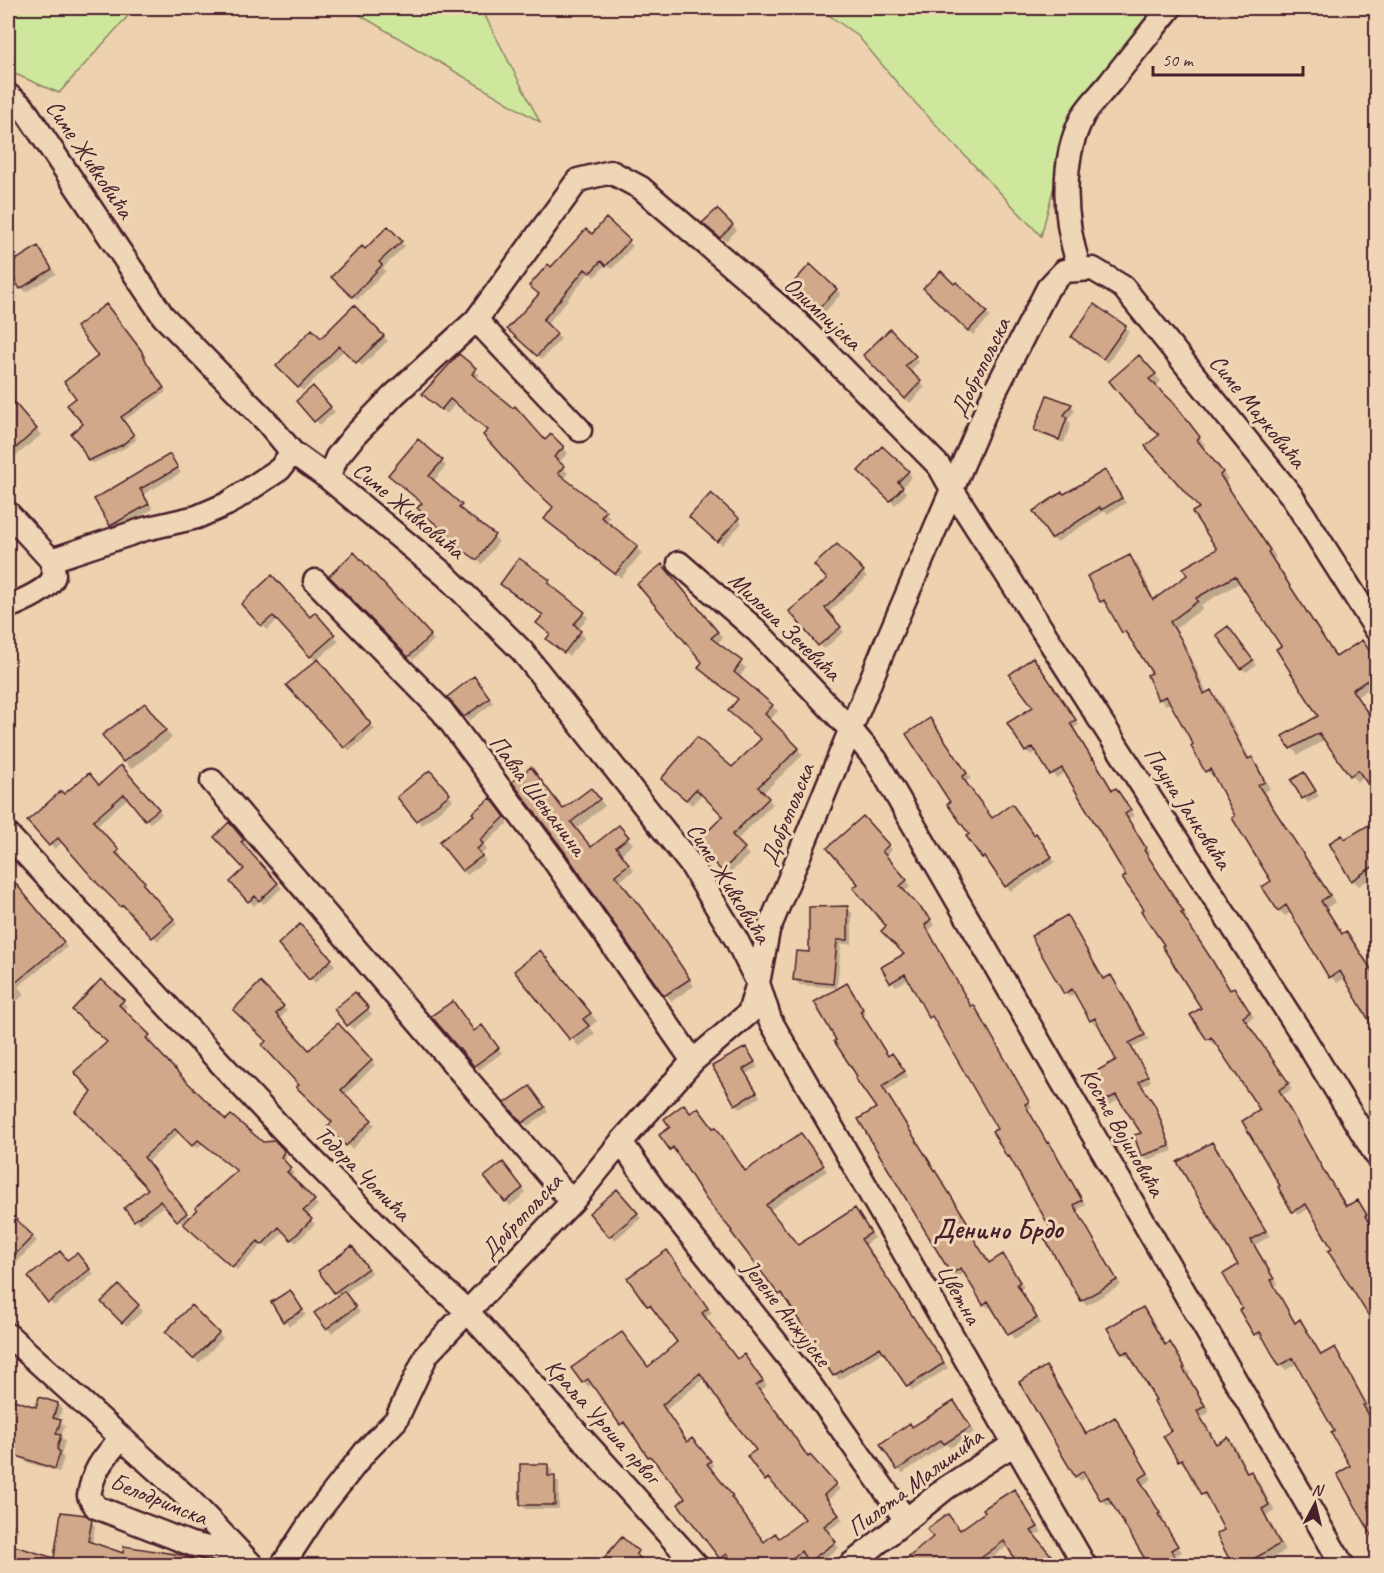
<svg xmlns="http://www.w3.org/2000/svg" width="1384" height="1573" font-family="Caveat,sans-serif">
	<rect width="100%" height="100%" fill="#eed2af"/>
	<filter id="ink" filterUnits="userSpaceOnUse"><feTurbulence type="fractalNoise" baseFrequency=".0167" numOctaves="2"/><feDisplacementMap in="SourceGraphic" scale="12" xChannelSelector="R" yChannelSelector="G"/><feConvolveMatrix kernelMatrix="1 2 1 2 8 2 1 2 1" color-interpolation-filters="sRGB"/></filter>
	<g filter="url(#ink)">
		<path fill="#cee79d" stroke="#8c8364" stroke-width="1.5" d="M8,8h127l-76,85 -51,-22z
			M348,8h133l59,114z
			M819,8h342l-89,109 -31,119 -137,-145 -46,-55z"/>
		<path fill="#0003" fill-rule="evenodd" d="M717,211l20,19 -11,11 -17,-14z
			M606,220l27,26 -21,23 -6,-5 -11,13 -5,-5 -44,54 15,13 -19,20 -33,-30 32,-34 10,-26 41,-33z
			M388,228l17,18 -22,22 3,3 -29,29 -24,-23 32,-26z
			M38,248l18,26 -30,18 -4,-4z
			M811,267l30,27 -24,27 -31,-28z
			M956,284l34,33 -17,18 -47,-47 28,-2z
			M354,307l34,34 -26,25 -17,-17 -42,42 -25,-25 43,-26z
			M110,309l34,46 6,13 16,24 -43,29 14,18 -12,9 -33,16 -3,-4 -4,-36 -7,-26 22,-41z
			M1125,327l4,5 -21,31 -35,-26z
			M890,331l29,31 -10,10 16,15 -15,16 -17,-17z
			M459,356l21,19 -4,4 70,63 5,-6 17,17 -10,10 10,10 -5,6 42,33 5,5 -4,6 36,30 -21,25 -70,-54 4,-17 -65,-76 -34,-28 -9,11 -17,-15z
			M1145,363l16,18 -6,6 25,25 25,33 -3,2 26,32 -3,3 51,75 -3,2 64,99 25,-16 14,18v24l-19,13 19,28v70l-12,-18 -7,5 -6,-7 -25,-36 -28,16 -6,-7 -8,-12 36,-20 -37,-69 -42,-65 -40,23 2,3 -28,21 12,18 20,47 4,-2 7,6 32,61 8,6 12,24 -6,3 71,110 -8,6 16,26 3,-1 7,6 23,36v56l-31,-53 -8,5 -6,-6 -39,-65 -7,4 -6,-6 -6,-29 -58,-105 -2,1 -6,-6 -12,-26 -23,-42 -6,2 -7,-6 -5,-25 -23,-36 -1,1 -6,-5 9,-5 -10,3 -13,-25 -2,1 -7,-7 29,-44 7,6 18,38 34,-25 30,-27 -18,-40 -40,-73z
			M8,386l8,10 -5,4 30,35 -29,24 -4,-5z
			M313,388l22,24 -15,13 -22,-24z
			M1071,405l4,5 -7,10 3,3 -7,20 -23,-8 -5,-5z
			M882,448l30,28 -10,12 5,5 -12,12 -35,-34z
			M170,456l11,17 -37,21 9,15 -37,21 -20,-30z
			M442,461l4,5 -13,16 32,29 -2,2 36,28 -17,23 -21,-16 -37,-44 -34,-30z
			M1105,472l21,31 -19,11 -2,-3 -48,31 -5,-4 12,-42z
			M711,495l31,28 -20,22 -31,-28z
			M837,546l30,31 -39,36 16,19 -20,17 -33,-37 38,-33z
			M354,555l80,85 -21,20 -81,-84z
			M519,560l30,21 5,5 -2,2 36,29 -10,13 7,7 -16,19 -16,-13 -9,-28z
			M667,571l56,67 -7,6 30,24 -7,10 39,33 -8,9 33,35 -40,38 10,11 -37,37 13,14 -21,20 -30,-31 28,-28 -23,-23 -11,12 -23,-21 63,-15 31,-29 -23,-40 -36,-38z
			M243,604l77,15 19,22 -22,19 58,69 -25,22 -5,-4 -29,-85 -38,-42 -11,10z
			M1233,633l23,32 -10,7 -4,-4z
			M1033,659l46,66 -5,3 18,31 6,5 15,27 3,-1 4,4 14,22 -6,3 22,34 -3,2 40,62 -2,2 46,72 7,3 16,23 -8,5 46,67 -9,6 45,82 19,30 11,-5 4,4 14,27v101l-8,-13 3,-3 -61,-110 -12,7 -4,-4 -12,-24 -20,-76 -46,-69 -3,2 -5,-5 -16,-23 11,-7 -137,-237 -10,6 -19,-27 -6,4 -5,-4 9,-44z
			M478,683l15,20 -24,18 -4,-5z
			M152,712l20,26 -41,31 -7,-8z
			M930,720l41,58 -5,4 27,37 47,21 15,22 -44,29 -5,-5 -17,-25 -5,-4 -15,-21 2,-1 -19,-33z
			M8,746l8,9 -8,8z
			M531,769l33,41 33,-14 8,10 -29,23 15,19 33,-15 9,11 -12,10 13,16 -14,11 33,42 41,63 -22,15 -6,-6 -63,-90z
			M126,772l36,42 -12,9 -22,-25 -32,28 26,30 -3,3 29,29 -2,2 31,34 -19,17 -30,-33 -2,2 -28,-28 -35,-40 -8,7 -26,-28 35,-25 35,-9z
			M1304,774l15,22 -11,7 -4,-5z
			M435,777l18,23 -31,25 -23,-28z
			M495,805l13,18 -24,22 3,5 -6,4 5,7 -19,14 -26,-33z
			M1376,822v45l-9,5 4,6 -12,8 -7,-6 -6,-39z
			M868,823l24,27 -6,6 25,30 -7,6 31,33 -6,5 43,77 6,4 36,62 18,34 -4,2 20,35 6,4 32,57 -9,5 44,75 -34,20 -5,-5 -37,-64 9,-5 -41,-70 -5,-5 -9,-27 -64,-108 -26,-42 -13,7 -4,-4 14,-28 -46,-70z
			M234,829l14,16 -3,3 37,40 -18,16 -4,-4 -6,6 -22,-24 14,-13z
			M8,877l59,70 -49,40 7,7 -10,9 -7,-8v-28l12,-11 -12,-15z
			M847,908l5,5v31h-11l-4,44 -37,-3 -5,-5 16,-26z
			M1067,917l5,5 33,58 6,-4 5,5 33,59 -17,8 19,33 -9,6 17,25 14,39 -26,9 -4,-5 -7,-19 7,-3 -23,-34 -12,7 -18,-29 28,-16 -19,-38 -3,2 -5,-5 -15,-27 -7,4 -4,-4z
			M300,926l35,39 -20,18 -5,-5z
			M548,960l49,61 -7,6 5,7 -16,13 -62,-76z
			M101,981l26,25 -4,5 30,29 -3,3 76,80 37,21 11,-1 13,12 -3,8 10,10 -4,4 28,28 -11,11 8,8 -19,19 -11,-12 -18,17 -4,-4 -26,26 -53,-47 -1,1 -18,-19 -25,19 -14,-16 25,-19 -57,-97 15,-50zM180,1132l17,17 6,-6 36,29 -49,47 -43,-56z
			M260,984l27,27 -8,8 30,33 29,-27 37,40 -30,30 30,30 -23,24 -23,-22 5,-5 -33,-37 -33,-44z
			M847,985l19,29 -3,2 26,41 3,-2 5,4 11,17 -22,15 86,137 -4,2 22,34 13,-8 21,31 -3,2 20,34 -27,16 -21,-33 -4,2 -5,-4 -19,-32 -8,6 -5,-5 -92,-154 18,-11z
			M359,998l13,16 -19,15 -4,-4z
			M475,1032h11l16,21 -23,17 -4,-5z
			M745,1049l13,18 -11,7 13,23 -19,12 -5,-5z
			M535,1093l13,19 -20,14 -5,-4z
			M691,1115l55,57 59,-33 22,32 -57,39 28,37 61,-32 15,23 -10,7 84,123 -36,23 -28,-40 -45,29 -53,-83 -2,1 -4,-4 -102,-142 -3,1 -4,-4z
			M1212,1144l6,5 52,87 -15,9 23,39 -3,2 21,38 4,-3 5,5 17,30 13,-7 5,5 30,55 -3,2 9,16v21l-3,2 3,7v77l-24,-67 -16,-36 -38,-68 -12,7 -6,-5 -16,-28 -3,2 -5,-5 -15,-24 3,-2 -4,-42z
			M507,1169l19,24 -16,13 -4,-5z
			M621,1196l20,22 -26,22 -24,-27z
			M14,1219l23,22 -23,24 -6,-7v-32z
			M356,1253l16,20 -27,20 15,19 -28,21 -5,-5 12,-32 -19,-24z
			M671,1257l41,56 -7,5 32,43h12l18,25 -7,5 49,67 31,31 -12,11 15,20 -16,11 12,17 -25,18 -9,-11 -12,11h-55l-6,-8 -6,4 -5,-4 -33,-60 -33,-38 -2,1 -4,-5 -20,-30 -3,2 -4,-4 -29,-41 -5,4 -15,-19 49,-35 26,35 31,-26 -24,-33 -2,1 -5,-5zM705,1378l53,72 8,30 5,4 3,-2 34,37 -29,20 -14,4 -31,-40 2,-2 -25,-32 3,-3 -18,-21 -8,-2 -22,-33z
			M82,1259l12,15 -40,32 -4,-4 18,-40z
			M119,1287l24,24 -16,15 -24,-24z
			M290,1292l16,23 -17,11 -16,-24z
			M191,1307l32,31 -24,25 -32,-31z
			M1143,1309l6,6 18,30 3,-1 6,6 14,24 -2,1 22,37 -8,5 15,27 11,-5 6,6 15,28 2,-1 6,7 18,32 -8,5 18,35 -27,15h-23l-9,-35 -16,-31h-2l-6,-6 -15,-29 -2,1 -6,-6 -6,-28 -40,-75 -3,2 -7,-6z
			M1046,1368l5,6 36,61 28,-16 5,6 32,54 -9,6 21,33 -2,2 20,32 -7,4 6,10h-30l-38,-63 -5,3 -6,-6 -14,-24 -7,5 -5,-5z
			M8,1400l29,9 20,-5 5,5 -4,12 7,5 -4,11 4,4 -4,14 3,3 -5,14 -33,-10 -4,-5 2,-9 -16,-5z
			M954,1403l20,29 -24,16 -4,-4 -43,29 -5,-4z
			M547,1466l5,4v8l7,4v27h-33l-5,-4z
			M1014,1491l28,41 -33,13 -29,21h-75l30,-29 13,-21 13,15z
			M91,1521l4,5 -3,18 32,11 49,2 39,9h-204v-44l5,2 5,4 -4,20 42,12z"/>
		<path fill="#d1a98a" stroke="#4a1f2b" stroke-width="1.5" fill-rule="evenodd" d="M717,209l16,16 -13,13 -18,-15z
			M606,218l24,22 -24,26 -5,-5 -11,12 -5,-4 -42,51 14,14 -20,22 -30,-27 32,-35 -10,-8 19,-22 3,3 35,-38 6,5z
			M388,226l14,15 -23,21 3,3 -30,32 -21,-20 31,-31 3,3z
			M38,246l14,23 -32,20 -12,-21v-3z
			M810,264l27,25 -26,28 -27,-24z
			M941,271l13,13 2,-2 31,30 -19,19 -45,-43z
			M106,304l35,46 6,13 17,25 -43,29 13,18 -12,10 -34,16 -8,-16 -9,-11 12,-10 -16,-19 9,-7 -12,-16 34,-26 -22,-29z
			M1094,304l32,22 -23,33 -32,-22z
			M354,305l30,31 -28,27 -17,-17 -41,42 -22,-22 36,-37 9,9z
			M890,329l26,27 -11,10 16,15 -16,18 -42,-44z
			M459,354l17,14 -4,6 41,34 2,-2 30,34 6,-6 13,13 -10,10 10,9 -6,7 48,38 -5,6 37,29 -23,28 -71,-55 9,-12 -33,-31 -37,-41 5,-5 -38,-31 -9,11 -19,-16z
			M1139,355l17,19 -7,5 25,24 26,34 -3,3 26,32 -3,3 50,75 -2,2 68,105 26,-17 15,21v13l-25,16 25,36v72l-19,-28 -8,6 -31,-43 -29,16 -8,-13 36,-20 -42,-67 5,-3 -46,-70 -39,22 2,3 -28,21 11,17 23,55 7,-4 37,69 4,-2 13,25 -7,3 72,110 -9,6 21,33 4,-3 31,47v56l-37,-63 -11,7 -43,-73 -8,6 -16,-24 9,-6 -39,-63 3,-2 -25,-47 -5,3 -14,-26 2,-2 -27,-48 -8,4 -11,-25 5,-2 -27,-42 -3,2 -18,-33 -4,2 -13,-26 43,-21 23,45 34,-25 -4,-7 34,-19 -25,-37 7,-4 -54,-62 14,-11 -27,-26 -23,-28z
			M313,386l18,21 -17,15 -18,-21z
			M8,395l29,34 -29,26z
			M1047,395l25,9 -8,11 3,2 -8,23 -25,-10z
			M418,439l25,21 -14,16 33,29 -3,3 36,27 -18,25 -23,-16 2,-2 -39,-34 5,-5 -34,-28z
			M882,446l27,25 -11,11 5,5 -13,14 -32,-30z
			M170,454l8,14 -38,21 9,15 -39,22 -16,-27z
			M1105,470l17,28 -21,12 -1,-3 -49,32 -18,-28 29,-19 2,2z
			M711,493l28,25 -22,24 -28,-25z
			M837,544l27,27 -39,37 16,19 -23,19 -29,-35 38,-32 -13,-14z
			M354,552l77,83 -23,22 -79,-81z
			M519,558l31,22 -2,3 37,29 -11,12 7,7 -17,22 -18,-14 4,-5 -14,-11 7,-8 -43,-31z
			M662,564l56,68 -7,6 31,23 -8,11 39,33 -8,9 34,34 -41,39 11,11 -37,37 13,13 -23,23 -27,-27 28,-28 -27,-27 -10,11 -25,-21 36,-42 35,30 29,-28 -33,-28 10,-12 -40,-31 4,-6 -65,-78z
			M272,575l38,42 5,-5 20,23 -25,22 -37,-41 -12,10 -20,-22z
			M1228,626l25,34 -12,9 -25,-34z
			M1033,657l43,63 -6,3 22,36 1,-1 19,32 4,-2 15,22 -6,4 21,34 -2,2 40,62 -3,1 31,47 18,30 4,-3 16,25 -7,5 46,66 -10,7 45,81 22,35 12,-6 9,15 -2,1 12,19v94l-49,-78 4,-2 -26,-45 -14,8 -14,-25 2,-1 -38,-65 18,-11 -49,-73 -4,3 -17,-25 11,-7 -39,-62 2,-1 -23,-34 3,-2 -22,-31 4,-2 -64,-108 -12,7 -17,-28 -8,5 -18,-29 26,-16 -24,-32z
			M318,659l53,65 -27,24 -58,-63z
			M474,676l16,22 -26,19 -17,-20z
			M145,703l21,27 -43,32 -21,-27z
			M930,718l37,55 -5,4 30,41 20,-14 22,31 2,-2 16,24 -47,30 -20,-30 -3,1 -16,-22 3,-2 -22,-30 3,-2 -44,-68z
			M121,765l38,44 -14,11 -21,-26 -31,27 26,29 -3,3 29,29 -2,2 31,35 -22,19 -29,-33 -2,2 -24,-24 -39,-45 -9,8 -22,-25 34,-30 3,3 25,-21 10,12z
			M531,767l32,42 28,-21 9,11 -29,23 20,25 28,-22 10,12 -13,10 13,17 -14,11 32,40 43,64 -26,17 -100,-145 -52,-69z
			M430,770l20,24 -34,27 -19,-24z
			M1304,772l12,19 -14,8 -11,-19z
			M491,798l14,19 -25,23 3,4 -6,5 5,7 -20,15 -23,-29 35,-27 -2,-2z
			M863,816l26,29 -7,6 25,29 -7,6 31,33 -6,6 46,81 3,-1 35,61 20,36 -4,2 22,39 2,-1 33,58 -8,5 43,75 -36,21 -38,-65 9,-5 -43,-75 -2,1 -15,-26 5,-2 -65,-113 -3,2 -24,-44 -15,9 -9,-16 23,-13 -23,-23 5,-5 -33,-38 5,-4 -31,-36z
			M1377,820v44l-26,17 -22,-38 13,-8 3,4z
			M229,822l15,18 -3,2 37,41 -19,18 -4,-5 -7,6 -18,-20 14,-13 -30,-32z
			M16,884l48,58 -56,47v-98z
			M848,906v34h-11l-4,44 -40,-4 3,-29 13,1v-45z
			M1067,915l36,64 8,-4 34,60 -16,8 19,33 -9,6 16,23 15,41 -29,10 -7,-21 7,-2 -25,-38 -14,7 -14,-26 28,-16 -21,-42 -5,3 -18,-32 -8,5 -33,-58z
			M300,924l32,35 -23,21 -31,-36z
			M540,950l51,63 -8,6 6,7 -19,14 -56,-69z
			M101,979l23,21 -5,5 31,30 -4,3 37,40 43,42 5,-5 32,27 12,-1 8,8 1,3 -3,5 10,11 -4,4 28,28 -12,11 9,8 -21,21 -12,-13 -17,18 -4,-4 -26,26 -49,-43 14,-14 -2,-2 42,-37 -39,-31 -6,6 -17,-17 -31,28 43,56 -10,8 -17,-20 -26,20 -10,-13 24,-19 -73,-78 17,-19 -18,-20 33,-30 -35,-32z
			M260,982l24,24 -8,8 33,36 29,-27 34,37 -31,30 31,30 -26,26 -19,-19 5,-5 -36,-35 3,-2 -37,-40 4,-4 -33,-31z
			M847,983l16,26 -3,2 28,45 4,-3 13,18 -23,15 86,137 -3,2 24,38 14,-9 17,28 -3,2 20,34 -29,17 -20,-34 -5,4 -22,-37 -10,6 -93,-155 18,-11 -21,-30 2,-2 -23,-35 2,-1 -22,-38z
			M355,992l14,16 -22,18 -13,-17z
			M453,1001l21,30 8,-6 17,23 -25,18 -43,-50z
			M746,1047l9,15 -12,7 14,23 -22,13 -23,-39z
			M530,1086l15,21 -23,16 -17,-20z
			M684,1104l6,9 8,-5 15,20 3,-1 29,44 56,-38 23,32 -58,40 32,40 57,-37 16,25 -10,6 83,124 -37,24 -27,-40 -47,29 -51,-83 -3,2 -48,-63 1,-1 -26,-32 -33,-52 -3,3 -11,-15 11,-8 -6,-8z
			M1212,1142l54,89 -15,9 23,39 -3,1 24,43 5,-4 21,36 14,-8 31,57 -3,1 14,24v11l-8,5 8,14v85l-40,-70 13,-8 -19,-33 3,-2 -41,-73 -14,8 -19,-34 -6,3 -15,-25 3,-2 -19,-34 15,-9 -61,-103z
			M503,1162l20,26 -18,14 -21,-25z
			M617,1189l21,24 -29,24 -20,-24z
			M8,1211l25,25 -25,26z
			M352,1246l16,22 -34,25 -16,-22z
			M667,1250l41,58 -6,5 35,46 7,-5 19,27 -7,5 27,34 25,37 2,-2 26,29 -12,11 15,20 -15,11 12,16 -28,20 -7,-11 -18,15h-47l-9,-12 -7,5 -42,-55 7,-6 -35,-42 -2,1 -24,-35 -4,3 -32,-46 -6,4 -11,-15 51,-36 26,35 29,-25 -27,-37 -3,1 -20,-28zM700,1373l32,47 24,30 -9,6 18,25 3,-3 37,41 -26,19 -4,-5 -11,9 -33,-45 2,-1 -26,-32 4,-3 -19,-23 -5,4 -25,-37z
			M60,1251l7,9 10,-7 13,16 -42,34 -20,-26z
			M119,1285l20,20 -17,18 -21,-21z
			M290,1290l13,20 -20,12 -12,-20z
			M344,1291l12,16 -30,22 -12,-16z
			M191,1305l28,28 -26,26 -28,-27z
			M1143,1307l22,38 5,-3 15,25 -2,1 22,38 -8,5 19,33 12,-7 19,36 4,-2 18,34 -7,4 18,35 -39,22h-8l-17,-32 8,-4 -19,-37 -4,2 -19,-36 -4,2 -15,-25 8,-5 -17,-30 2,-1 -29,-49 -5,3 -15,-26z
			M1046,1366l40,68 29,-17 33,56 -9,6 21,34 -2,1 20,32 -7,4 9,16h-31l-41,-69 -7,4 -18,-30 -8,6 -56,-95z
			M39,1397l19,6 -5,15 8,2 -5,14 5,1 -4,14 3,3 -5,17 -47,-16v-55l28,9z
			M954,1401l17,26 -27,17 -3,-4 -44,30 -17,-26 30,-21 2,4z
			M520,1464h28v12h7v29h-35z
			M1014,1489l24,38 -7,4 29,35h-41l-15,-25 -34,25h-72l35,-29 -6,-8 21,-15 12,16 25,-18 -2,-3z
			M61,1512l25,3 6,5 -4,21 35,12 1,-7 57,9 11,3 -1,8h-183v-22l46,14z
			M622,1537l16,14 -2,3 13,12h-52z"/>
		<g fill="none" stroke-linecap="round" stroke-linejoin="round">
			<defs>
				<path id="minor" d="M8,95l15,12 140,209 104,106 25,30 36,26 117,97 77,76 170,215 44,73 22,44 12,37 315,546
					M1080,270c-16,-47 -21,-108 3,-154 6,-11 18,-22 26,-32 20,-26 41,-51 61,-76
					M476,320l104,110
					M328,478l9,-21 18,-22 39,-40 82,-75 102,-140 33,-8 30,16 153,131 145,147 14,25 348,542 75,122
					M8,513l43,47
					M51,560l94,-31 52,-12 30,-13 53,-35 12,-17
					M679,563l78,68 94,99 25,30 467,806
					M315,581l127,130 111,148 140,202
					M8,607c12,-5 44,-18 46,-32 0,-5 -2,-11 -3,-15
					M212,781l360,421
					M8,835l274,294 141,142 45,41 229,254
					M621,1142l34,49 156,195 95,134
					M8,1335l183,166 62,65
					M121,1438c-17,20 -28,31 -32,58l7,11 95,37 52,12
					M282,1566l32,-49 51,-65 31,-32 31,-66 145,-152 49,-60 72,-81 56,-48 9,-30 10,-52 116,-283 106,-247 58,-113 16,-17 29,-2 30,18 168,208 85,134
					M849,1566l97,-78 68,-44"/>
			</defs>
			<use href="#minor" stroke="#4a1f2b" stroke-width="27"/>
			<use href="#minor" stroke="#eed6b6" stroke-width="22"/>
		</g>
	</g>
	<g text-anchor="middle" stroke-width="6" stroke-linejoin="round" paint-order="stroke">
		<g font-size="24" fill="#4a1f2b" stroke="#eed6b6">
			<text transform="translate(90 159) rotate(56)" y="8">Симе Живковића</text>
			<text transform="translate(823 313) rotate(43)" y="8">Олимпијска</text>
			<text transform="translate(980 367) rotate(-64)" y="8">Добропољска</text>
			<text transform="translate(1258 411) rotate(51)" y="8">Симе Марковића</text>
			<text transform="translate(409 510) rotate(40)" y="8">Симе Живковића</text>
			<text transform="translate(785 626) rotate(44)" y="8">Милоша Зечевића</text>
			<text transform="translate(538 795) rotate(53)" y="8">Павла Шењанина</text>
			<text transform="translate(1188 808) rotate(57)" y="8">Пауна Јанковића</text>
			<text transform="translate(787 814) rotate(-68)" y="8">Добропољска</text>
			<text transform="translate(729 883) rotate(58)" y="8">Симе Живковића</text>
			<text transform="translate(1123 1132) rotate(60)" y="8">Косте Војиновића</text>
			<text transform="translate(363 1173) rotate(45)" y="8">Тодора Чомића</text>
			<text transform="translate(521 1216) rotate(-47)" y="8">Добропољска</text>
			<text transform="translate(959 1294) rotate(60)" y="8">Цветна</text>
			<text transform="translate(787 1313) rotate(52)" y="8">Јелене Анжујске</text>
			<text transform="translate(603 1421) rotate(48)" y="8">Краља Уроша првог</text>
			<text transform="translate(915 1482) rotate(-37)" y="8">Пилота Малишића</text>
			<text transform="translate(159 1499) rotate(22)" y="8">Белодримска</text>
		</g>
		<g font-size="27" font-weight="bold" fill="#4a1f2b" stroke="#eed6b6">
			<text x="998" y="1238">Денино Брдо</text>
		</g>
	</g>
	<rect width="1384" height="1573" fill="none" stroke="#eed6b6" stroke-width="30"/>
	<rect x="15" y="15" width="1354" height="1543" fill="none" stroke="#4a1f2b" stroke-width="2" filter="url(#ink)"/>
	<g transform="translate(1315 1504) rotate(7)" stroke="#eed6b6" stroke-width="4.5" paint-order="stroke">
	<path d="M0-4.5L10 22L0 15L-10 22Z" fill="#4a1f2b"/>
	<text y="-9" font-size="16" font-weight="bold" text-anchor="middle" fill="#4a1f2b">N</text>
	</g>
	<path d="M1153 66v9h150v-9" fill="none" stroke="#4a1f2b" stroke-width="3"/>
	<text x="1162" y="66" font-size="18" fill="#4a1f2b" stroke="#eed6b6" stroke-width="4.5" paint-order="stroke">50 m</text>
</svg>
